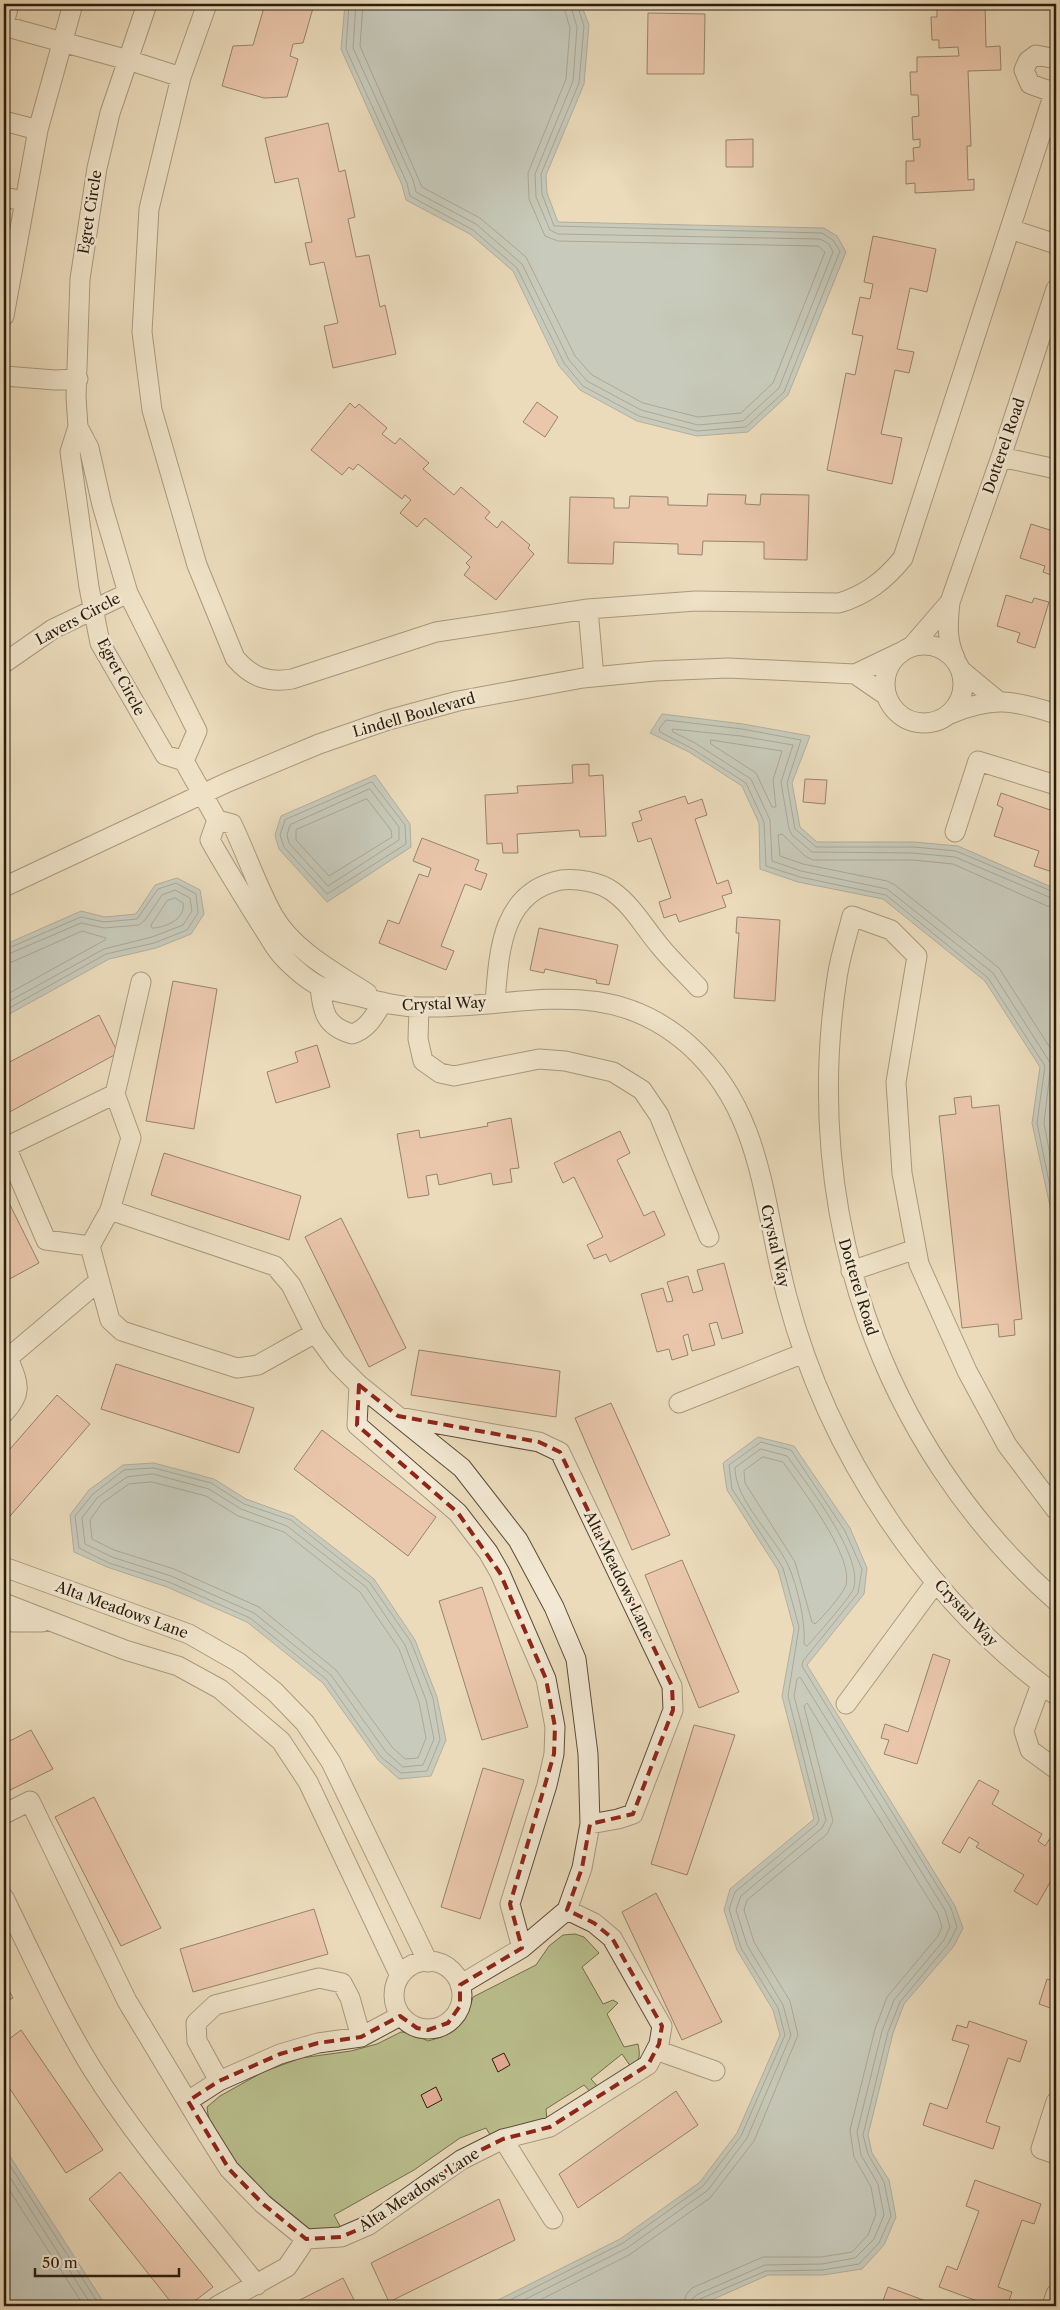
<svg xmlns="http://www.w3.org/2000/svg" width="1060" height="2310" font-family="'Libre Caslon Text',serif">
	<rect width="100%" height="100%" fill="#ebdbbb"/>
	<filter id="stains"><feTurbulence type="fractalNoise" baseFrequency=".004" numOctaves="4"/><feColorMatrix values="0 0 0 0 .2 0 0 0 0 .09 0 0 0 0 .02 0 0 0 .5 -.17"/></filter>
	<radialGradient id="worn" r=".72"><stop offset=".6" stop-color="#630" stop-opacity="0"/><stop offset="1" stop-color="#630" stop-opacity=".3"/></radialGradient>
	<path fill="#bac08e" stroke="#726e4c" d="M575,1934l9,3 15,16 -17,14 21,37 10,-4 5,3 -11,11 17,33 14,-3c2,10 3,17 -7,23l-9,-13 -31,25 9,10 -7,6 -9,-10 -38,24 1,12 -55,17 -6,-10 -26,10 -46,32 -80,45 7,13 -31,3c-14,-10 -32,-19 -44,-31 -22,-23 -57,-61 -59,-93l13,-11 43,-24 38,-14 50,-7 26,-7 24,-12 10,1 17,8c27,-7 38,-17 45,-44l63,-32 13,-19 14,-11z"/>
	<path fill="#9eb8bc" stroke="#707a75" d="M345,4h236l8,21 -5,59 -38,91 1,18 11,29 266,6 13,8 9,16 -58,143 -40,37 -51,4 -60,-15 -57,-31 -21,-24 -46,-95 -43,-37 -64,-34 -4,-15 -61,-136z
		M662,714l81,10 67,12 -18,47 8,44 17,15h97l44,4 98,43v345l-24,-111 8,-56 -55,-86 -102,-82 -85,-17 -38,-13 -1,-46 -17,-37 -53,-34 -39,-19z
		M375,775l35,49 1,23 -84,55 -48,-53 -4,-14 6,-19z
		M177,878l23,12 4,24 -13,20 -35,14 -47,11 -105,58v-72l77,-34 24,6 31,-3 19,-29z
		M758,1437l36,9 56,82 17,40 -3,26 -57,71 148,241 8,22 -9,18 -50,58 -11,29 -25,102 4,18 17,27 7,37 -12,28 -22,24 -39,6h-55l-70,31h-212l134,-67 80,-57 37,-49 43,-98 -7,-25 -36,-60 -13,-40 6,-21 84,-70 -32,-123 12,-67 -16,-59 -51,-80 -4,-27z
		M154,1463l60,16 32,20 47,17 81,63 41,61 22,57 9,43 -15,36 -32,3 -21,-19 -55,-77 -76,-61 -80,-35 -60,-20 -33,-15 -4,-37 19,-25 34,-25z
		M4,2147l102,159h-102z"/>
	<g fill="none" stroke-linecap="round" stroke-linejoin="round">
		<path stroke="#646a64" stroke-width="1" d="M349,4l-3,45 61,134 3,13 63,34 44,38 47,95 19,23 56,30 58,15 49,-4 38,-35 56,-141 -7,-11 -11,-7 -268,-7 -12,-32 -1,-20 38,-91 5,-57 -7,-22
			M356,4l-3,44 60,132 3,12 60,32 46,40 47,96 18,21 54,29 57,15 45,-4 36,-33 54,-136 -4,-8 -9,-5 -262,-5 -8,-4 -14,-33 -1,-23 38,-93 4,-54 -7,-23
			M363,4l-3,42 62,141 58,31 46,39 49,99 17,19 51,28 55,14 43,-4 32,-30 52,-131 -7,-6 -260,-5 -13,-5 -16,-37 -1,-26 38,-94 4,-51 -7,-24
			M711,740l71,11 -9,29 3,27h-4l-16,-34 -45,-29z
			M372,782l33,43 1,19 -79,50 -43,-47 -4,-12 5,-15z
			M370,789l29,38v13l-71,46 -39,-43 -2,-8 3,-10z
			M367,799l24,31 1,7 -63,39 -33,-36v-10z
			M1056,893l-100,-42 -42,-4h-98l-21,-18 -8,-46 14,-43 -59,-11 -76,-9 -7,9 1,3 31,16 55,35 18,39 2,44 34,11 86,18 102,83 57,88 -8,57 19,93
			M175,898l8,5c3,16 -18,25 -31,25l-1,-3 16,-24z
			M1056,900l-101,-43 -42,-4 -101,-1 -20,-17 -3,-6 -8,-47 12,-37 -52,-9 -69,-7 1,3 22,11 56,36 19,41 2,41 29,10 86,18 106,84 58,91 -7,59 12,64
			M1056,907l-9,-1 -94,-42 -40,-4h-100l-8,-4 -23,-22 -4,1 2,21 23,8 84,17 8,4 104,83 57,89
			M4,950l77,-33 23,5 33,-3 21,-30 18,-6 20,11 2,19 -11,17 -33,13 -48,11 -102,57
			M4,956l77,-33 23,5 35,-3 6,-5 17,-25 13,-5 15,8 2,13 -9,14 -31,12 -48,12 -100,55
			M4,963l8,-1 70,-31 24,7 -1,2 -101,56
			M1056,1089l-5,33 5,26
			M761,1449l26,7c19,27 79,102 66,134 -3,7 -39,49 -46,56l-3,-2c2,-21 -7,-60 -16,-79 -14,-30 -53,-64 -53,-97z
			M763,1457l20,5c17,25 71,94 63,123 -3,9 -23,32 -31,39l-3,-2 -17,-60 -50,-79 -1,-12z
			M154,1468l57,15 33,21 47,16 79,63 41,59 22,56 7,42 -13,31 -26,2 -20,-16 -55,-78 -76,-61 -81,-36 -60,-19 -30,-15 -4,-32 18,-22 31,-24z
			M153,1474l56,15 32,20 46,17 79,61 39,58 21,55 8,39 -11,26 -20,2 -17,-15 -55,-77 -77,-62 -83,-37 -59,-19 -27,-13 -3,-26 15,-20 30,-21z
			M152,1482l54,14 32,20 46,16 76,60 39,57 20,53 7,36 -8,20 -13,1 -13,-12 -56,-77 -77,-63 -85,-38 -60,-19 -22,-11 -2,-19 12,-17 27,-19z
			M4,2156l96,150
			M4,2168l88,138
			M4,2182l80,124
			M498,2306l125,-63 80,-57 38,-50 44,-101 -7,-27 -37,-60 -12,-39 6,-17 82,-68 2,-4 -31,-124 11,-69 -16,-59 -51,-79 -3,-24 32,-23 30,8 54,81 17,38 -4,24 -55,68 -1,5 149,242 6,19 -8,16 -49,59 -12,30 -25,103 5,19 16,28 7,34 -12,27 -20,21 -37,6 -56,1 -66,28 -3,7
			M512,2306l115,-58 81,-58 39,-52 44,-103 -8,-30 -36,-60 -11,-35 5,-14 81,-68 4,-8 -32,-124 3,-17 3,-2 145,233 5,17 -6,13 -50,60 -12,31 -25,101 4,23 17,29 6,31 -10,24 -19,19 -33,6 -57,1 -67,29 -6,5 -1,7
			M528,2306l101,-51 81,-57 44,-57 44,-106 -8,-34 -36,-59 -10,-32 3,-10 80,-66 6,-13 -29,-115 3,-3 131,211 4,13 -4,9 -51,61 -12,32 -25,101 4,27 17,30 5,27 -8,21 -16,17 -31,5h-58l-71,31 -6,7 -3,11"/>
	</g>
	<path fill="#e8ad98" stroke="#2a1d0b" d="M265,4h38l10,4 -10,35 -10,1 -3,12 8,3 -11,38 -23,1 -42,-12 11,-40 20,-1z
		M930,4h55l1,43 14,-1 1,24 -33,1 3,75h-4l1,34 6,-1v11l-59,3v-10l-9,1v-23h8l-1,-13 7,-1v-8l-7,1 -1,-23 7,-1 -1,-21h-7l-1,-23h7v-15l42,-1 -1,-9 -19,1v-8h-7l-1,-23h6v-12z
		M648,13l57,1 -1,60h-57z
		M328,123l11,49 6,-2 10,47 -7,2 8,38 13,-2 11,52 5,-2 11,49 -63,14 -9,-42 14,-3 -14,-61 -14,3 -5,-22 7,-1 -14,-64 -23,5 -10,-45z
		M753,139v28h-27v-27z
		M873,236l63,13 -9,43 -17,-4 -13,61 17,3 -5,21 -14,-3 -14,64 21,4 -10,46 -65,-14 19,-97 9,2 8,-39 -11,-2 8,-37 10,2 3,-15 -9,-2z
		M537,402l21,15 -13,20 -22,-15z
		M350,403l5,5 4,-4 28,24 -5,6 13,10 5,-6 29,25 -6,6 31,26 7,-8 29,25 -5,6 12,10 5,-7 28,24 -2,3 6,6 -38,46 -32,-25 6,-8 -4,-4 6,-6 -47,-39 -8,9 -17,-14 11,-13 -6,-5 -3,4 -44,-35 -5,6 -4,-3 -7,8 -31,-25z
		M708,494l38,1 -1,9 15,1 1,-11 48,1 -2,65 -43,-1v-17l-61,-1 -1,14 -24,-1v-10l-64,-2 -1,22 -45,-1 2,-66 44,1v10h15l1,-12 38,1v8l39,1z
		M1031,524l25,8v45l-13,-5 2,-6 -25,-8z
		M1006,595l26,8 2,-5 15,4 -14,46 -18,-6 3,-9 -23,-7z
		M589,764v12l14,-1 3,61 -26,1 -1,-7 -62,4 1,19h-15l-1,-10 -15,1 -2,-49 33,-2 -1,-7 56,-3 -1,-18z
		M805,779l22,1 -2,24 -22,-2z
		M1001,793l55,19 -2,15h2v46l-22,-7 5,-15 -45,-15 9,-28 -6,-3z
		M685,796l3,8 14,-5 5,16 -12,4 22,65 11,-4 4,13 -10,3 4,11 -47,15 -3,-8 -12,4 -5,-16 12,-4 -20,-60 -13,4 -6,-19 10,-3 -3,-9z
		M422,838l57,22 -4,10 12,4 -6,16 -16,-6 -24,62 13,5 -8,19 -67,-27 9,-23 11,4 20,-50 9,3 3,-9 -18,-7z
		M737,917l43,3 -5,81 -41,-3 5,-65h-3z
		M539,928l79,17 -9,40 -13,-2 1,-3 -52,-11 -1,4 -14,-3z
		M173,981l44,8 -23,140 -48,-8z
		M99,1015l19,38 -114,62v-50z
		M317,1045l13,42 -54,16 -9,-31 31,-10 -3,-10z
		M971,1096l1,12 27,-3 23,214 -8,1 1,15 -16,2 -1,-13 -36,4 -23,-212 17,-2 -2,-16z
		M511,1118l8,50 -9,1 2,13 -19,3 -2,-12 -52,12 -2,-11 -11,2 3,19 -21,3 -11,-64 22,-4 1,8 68,-12 -1,-3z
		M620,1131l10,22 -13,7 27,56 10,-5 11,24 -55,27 -4,-8 -12,5 -7,-14 16,-8 -29,-60 -11,6 -9,-20z
		M164,1153l137,43 -12,44 -138,-45z
		M4,1193l35,70 -35,19z
		M341,1218l65,130 -37,19 -64,-130z
		M724,1263l19,70 -21,6 -5,-17 -8,2 6,21 -23,6 -4,-17 -5,2 5,19 -16,5 -3,-11 -12,3 -16,-58 22,-6 4,14 6,-1 -6,-19 21,-6 5,17 10,-3 -6,-20z
		M419,1350l141,21 -4,46 -145,-22z
		M116,1364l138,44 -15,45 -138,-44z
		M57,1395l33,29 -86,99v-67z
		M611,1403l59,132 -38,15 -57,-132z
		M322,1430l114,87 -28,39 -114,-87z
		M682,1560l57,132 -40,16 -54,-133z
		M482,1587l46,140 -46,13 -43,-139z
		M933,1654l17,6 -33,104 -33,-10 5,-14 -8,-2 4,-14 23,8z
		M694,1725l41,10 -48,140 -36,-11z
		M31,1730l22,39 -49,24v-49z
		M483,1768l41,12 -44,139 -39,-12z
		M979,1780l20,11 -7,13 50,30 -4,7 7,5 11,-17v43l-19,33 -23,-14 10,-16 -48,-28 3,-4 -10,-6 -9,16 -18,-10z
		M94,1797l67,131 -40,18 -66,-129z
		M656,1893l66,129 -40,18 -60,-128z
		M314,1909l14,45 -135,38 -13,-43z
		M1047,1979l9,3v28l-17,-6z
		M4,1981l9,17 -9,4z
		M969,2021l58,20 -7,21 -12,-4 -22,64 14,5 -7,22 -70,-24 7,-22 17,6 22,-64 -17,-5 5,-15 10,3z
		M21,2030l82,120 -37,23 -62,-93v-37z
		M504,2053l6,12 -12,7 -6,-13z
		M436,2087l6,13 -15,8 -6,-13z
		M676,2091l22,34 -120,83 -19,-34z
		M120,2172l93,115 -25,19h-14l-85,-107z
		M975,2180l66,24 -7,20 -12,-4 -24,67 14,5 -5,14h-16l-52,-19 8,-21 10,4 22,-59 -13,-5z
		M499,2199l16,41 -126,62 -18,-39z
		M343,2278l14,28h-69z
		M888,2287l38,14 -2,5h-43z"/>
	<g fill="none" stroke-linecap="round" stroke-linejoin="round">
		<defs>
			<path id="minor" d="M147,4l-37,109 -13,55 -17,111 -4,118 2,30 -8,25 19,135 11,56 65,112 19,6 33,59 -7,20c16,29 34,57 52,86 7,10 13,24 23,33 9,9 24,23 37,28 12,5 26,7 39,10 20,5 38,10 59,10 98,3 185,-37 270,39 74,67 73,161 97,251 41,156 139,303 269,398
				M207,4l-26,73 -32,132 -7,123 10,78 45,155 38,93c16,19 32,25 57,21l144,-47 152,-23 108,-8 143,2c27,-8 46,-23 64,-45l153,-471
				M4,24l5,-20
				M4,26l124,34 53,17
				M1055,93l-25,-9 -6,-14 4,-9 8,-6 20,4
				M4,121l34,9 35,-126
				M4,197l19,4
				M1010,229l46,15
				M4,316l34,-186
				M4,376l51,4 23,-1
				M78,427l11,21 13,57 26,88 69,138 -13,30
				M1001,457l55,12
				M588,609l6,68
				M885 684a39 39 0 1 1 78 0a39 39 0 1 1-78 0Z
				M912,646l38,-44
				M955,658c-9,-19 -7,-36 -5,-56l51,-145 55,-168
				M4,663l49,-34 75,-36
				M962,671l35,29
				M855,674l44,-21
				M950,714c42,-18 64,-14 106,0
				M217,820l15,4c14,29 25,62 41,91 20,35 61,57 94,78
				M955,832l23,-71 78,24
				M4,887l224,-105 91,-38 69,-24 70,-19 125,-23 72,-7 73,-3 127,6 32,22
				M320,987c3,25 5,39 32,47 16,-5 22,-18 31,-32
				M495,1002c4,-50 6,-110 66,-122 16,-2 38,2 51,11 20,14 32,36 47,54 12,15 26,28 39,42
				M419,1007l-1,32 5,22 17,12 14,3 85,-17 26,2 48,11 29,18 17,25 50,122
				M115,1094l26,-112
				M110,1210l165,56 16,19 24,48 22,30 22,22 103,83 56,72 36,67 22,52 12,95 2,70 -8,44 -15,42 -45,38 -62,37
				M90,1246l-44,-6 -40,-93 109,-53 16,44 -21,72 -20,36 20,74 12,11 115,37 21,-3 57,-32
				M851,1271l65,-22
				M359,1385l-2,40 101,88 30,39 12,21 46,106 9,48 -1,27 -7,31 -37,119 12,44
				M679,1403l125,-50
				M4,1413c20,-21 14,-30 4,-55l91,-77
				M399,1417l140,25 21,10 112,234 1,24 -40,104 -15,5 -28,5
				M1056,1510l-49,-65 -40,-74 -48,-107 -17,-91 -6,-91 21,-126 -26,-26 -39,-14c-5,20 -12,41 -15,62 -36,234 42,465 219,623
				M4,1567l185,67 49,28 37,30 30,31 26,39 97,200
				M4,1603l121,47 53,16 42,23 61,52 27,41 92,194
				M4,1619l9,3h29
				M1041,1684l-17,47 6,19 26,19
				M846,1704l90,-122
				M4,1814l26,-13 97,200 80,133 22,35 34,35 43,35 35,-2 28,-12 92,-65 42,-21 47,-12 98,-62 11,-21 3,-18 -50,-88 -18,-15 -27,-13
				M4,1898c28,57 54,115 87,169 48,77 110,147 166,218
				M394 1995a34 34 0 1 1 68 0a34 34 0 1 1-68 0Z
				M656,2050l59,21
				M219,2081l-22,-40 -1,-18 19,-18 104,-27 23,5 8,15 11,39
				M188,2101l31,-20 61,-27 38,-11 43,-6 39,-21
				M1056,2102l-15,47 15,5
				M503,2139l50,80
				M217,2306l70,-39 19,-28
				M1052,2306l4,-12"/>
		</defs>
		<use href="#minor" stroke="#5a4c37" stroke-width="21"/>
		<use href="#minor" stroke="#f2e8d3" stroke-width="19"/>
	</g>
	<path d="M0 0H1060V2310H0ZM359,1385l39,31 141,26 21,10 112,234 1,24 -40,104 -43,10 -8,44 -15,42 27,13 18,15 50,88 -3,18 -11,21 -98,62 -47,12 -42,21 -92,65 -28,12 -35,2 -43,-35 -34,-35 -41,-68 31,-20 61,-27 38,-11 43,-6 39,-21 17,12 11,2 20,-7 12,-17v-21l62,-37 -12,-44 44,-150 1,-27 -9,-48 -46,-106 -42,-60 -101,-88z" fill="#ebdbbb" fill-opacity=".55" fill-rule="evenodd"/>
	<path fill="none" stroke="#8f2418" stroke-width="4" stroke-dasharray="10 6" stroke-linejoin="round" d="M359,1385l39,31 141,26 21,10 112,234 1,24 -40,104 -43,10 -8,44 -15,42 27,13 18,15 50,88 -3,18 -11,21 -98,62 -47,12 -42,21 -92,65 -28,12 -35,2 -43,-35 -34,-35 -41,-68 31,-20 61,-27 38,-11 43,-6 39,-21 17,12 11,2 20,-7 12,-17v-21l62,-37 -12,-44 44,-150 1,-27 -9,-48 -46,-106 -42,-60 -101,-88z"/>
	<g text-anchor="middle" stroke-width="5" stroke-linejoin="round" paint-order="stroke">
		<g font-size="15" fill="#2a1d0b" stroke="#f2e8d3">
			<text transform="translate(90 212) rotate(-81)" y="5">Egret Circle</text>
			<text transform="translate(1004 446) rotate(-71)" y="5">Dotterel Road</text>
			<text transform="translate(78 619) rotate(-28)" y="5">Lavers Circle</text>
			<text transform="translate(121 677) rotate(62)" y="5">Egret Circle</text>
			<text transform="translate(414 715) rotate(-16)" y="5">Lindell Boulevard</text>
			<text transform="translate(444 1004) rotate(-2)" y="5">Crystal Way</text>
			<text transform="translate(775 1246) rotate(77)" y="5">Crystal Way</text>
			<text transform="translate(858 1287) rotate(73)" y="5">Dotterel Road</text>
			<text transform="translate(619 1575) rotate(64)" y="5">Alta Meadows Lane</text>
			<text transform="translate(122 1610) rotate(20)" y="5">Alta Meadows Lane</text>
			<text transform="translate(966 1613) rotate(47)" y="5">Crystal Way</text>
			<text transform="translate(419 2190) rotate(-33)" y="5">Alta Meadows Lane</text>
		</g>
	</g>
	<rect width="1060" height="2310" fill="none" stroke="#ebdbbb" stroke-width="20"/>
	<rect x="5" y="5" width="1050" height="2300" fill="none" stroke="#2a1d0b" stroke-width="2.5"/>
	<rect x="10" y="10" width="1040" height="2290" fill="none" stroke="#2a1d0b"/>
	<path d="M35 2268v8h144v-8" fill="none" stroke="#2a1d0b" stroke-width="2.5"/>
	<text x="42" y="2268" font-size="15" fill="#2a1d0b" stroke="#f2e8d3" stroke-width="4" paint-order="stroke">50 m</text>
	<rect width="100%" height="100%" filter="url(#stains)"/>
	<rect width="100%" height="100%" fill="url(#worn)"/>
</svg>
